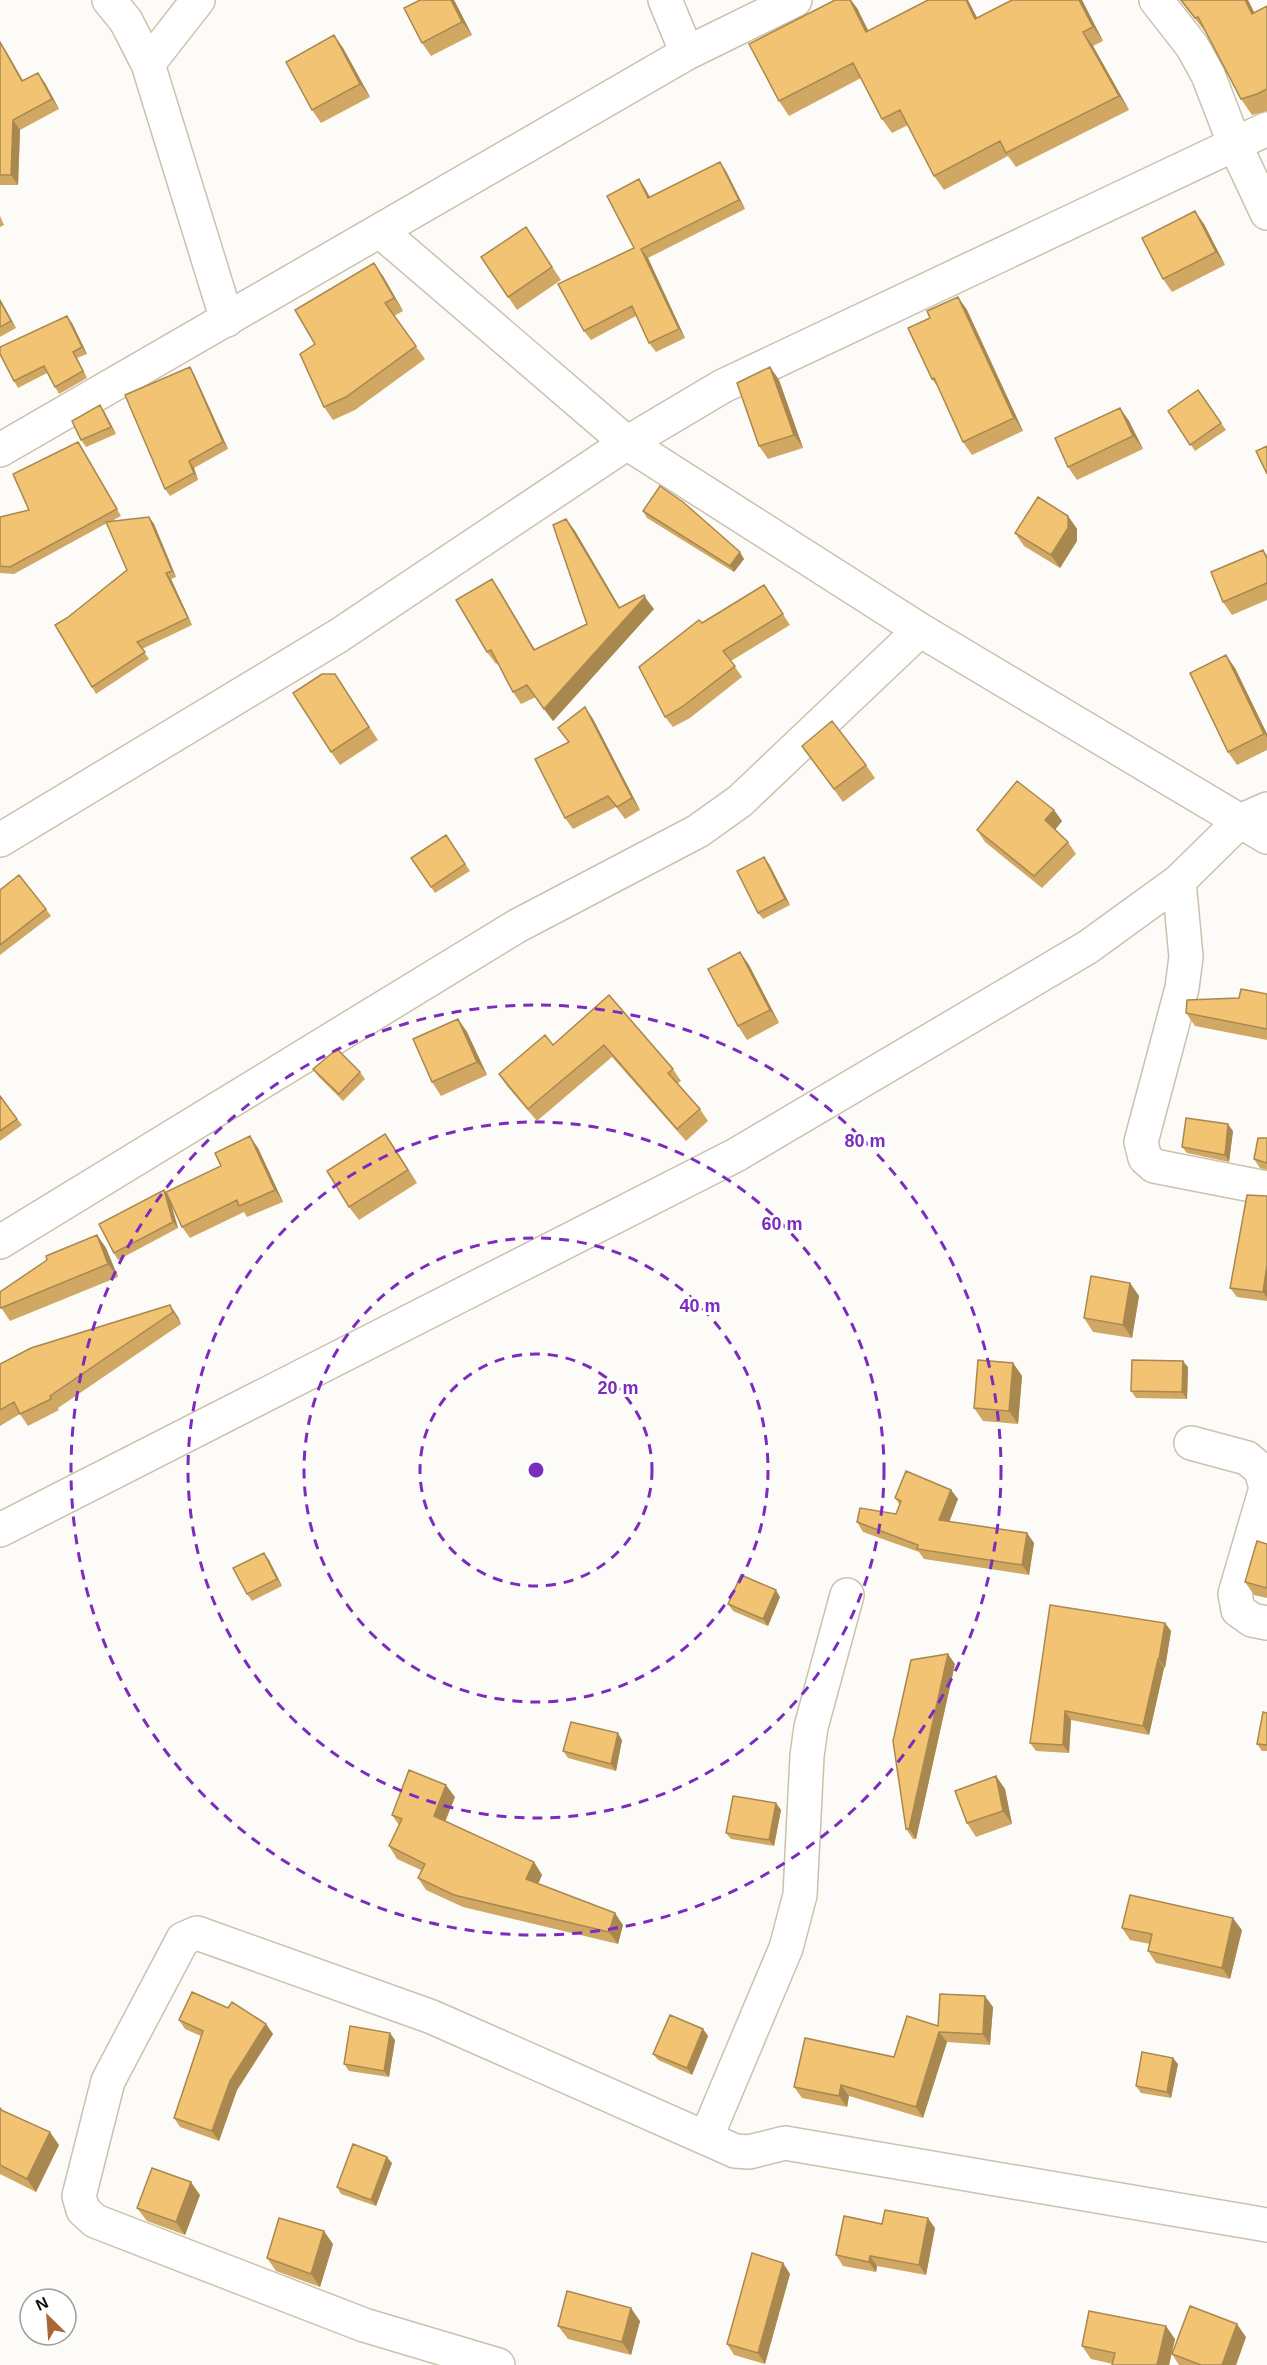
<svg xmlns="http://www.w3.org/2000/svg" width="1267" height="2365" font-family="Helvetica,sans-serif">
	<rect width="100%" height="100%" fill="#fdfbf7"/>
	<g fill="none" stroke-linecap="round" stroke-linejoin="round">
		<defs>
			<path id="minor" d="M109,0l17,21 22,43 79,256
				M665,0l22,53
				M1156,0l36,46 16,29 27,70 32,68
				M148,64l50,-64
				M380,231l247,212 293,187 347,207
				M0,450l687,-397 108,-53
				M0,840l338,-204 289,-193 96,-57 544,-257
				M1179,881l7,76 -4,31 -41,154 4,16 9,8 113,22
				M0,1242l517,-316 181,-95 42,-30 180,-171
				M1191,1443l56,15 14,12 5,18 -31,106 3,16 14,10 15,3
				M0,1530l736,-375 352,-208 91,-66 61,-60 27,-12
				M706,2138l80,-190 14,-53 7,-139 4,-29 36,-132
				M498,2365l-134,-40 -269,-104 -12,-11 -4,-14 29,-115 75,-142 14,-6 235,84 303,134 14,1 36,-9 482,82"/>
		</defs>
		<use href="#minor" stroke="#cdc1ae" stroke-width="36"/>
		<use href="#minor" stroke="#fff" stroke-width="33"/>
	</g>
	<path fill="#d0a863" d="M454,0l18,35 -41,21 -9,-13z
		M1012,0h70l21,41 -10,5 36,64 -113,57 -8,-11 -64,34 -10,-14 -26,-51 -16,8 -10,-14 -21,-41 -72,38 -10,-15 78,-93 11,23 109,-13z
		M1180,0h68l6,12 13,-6v105l-15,4 -11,-16 -34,-65z
		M334,35l9,13 27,49 -49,26 -9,-13z
		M0,42l6,9 17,30 22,2 14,26 -39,21 -2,55h-18z
		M720,162l6,9 19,38 -97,49 37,80 -29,14 -7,-9 -13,-27 -45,24 -7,-9 50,-83 5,-69 11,18z
		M0,216l4,9 -4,2z
		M1204,224l21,41 -53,27 -9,-13z
		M526,227l35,53 -44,30 -36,-53z
		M383,276l20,35 -9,5 31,43 -70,51 -22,10 -9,-13 -9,-63z
		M958,297l9,13 56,121 -51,24 -9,-13 -23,-52 -8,-11 -2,-61z
		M0,299l16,29 -16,9z
		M72,323l15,31 -10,4 10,20 -28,16 -12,-21 -29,15 -4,-7z
		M190,367l4,7 34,75 -34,19 4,12 -28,16 -5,-7z
		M770,367l9,13 24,68 -35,11 -9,-13z
		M1198,390l28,40 -31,21 -27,-40z
		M1120,408l9,13 14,28 -66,31 -9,-13z
		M104,411l12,23 -30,13 -5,-7z
		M82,449l39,67 -11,6 39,-5 5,7 22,53 -5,2 21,46 -50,24 7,10 -53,35 -4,-7 -25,-69 60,-48 -20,-47 -93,51 -14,-1v-56l29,-7z
		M643,511l101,48 -10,13 -87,-54z
		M1068,516l9,13v12l-17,27 -36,-22 -9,-13z
		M566,519l9,12 45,77 34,1 -101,112 -17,-24 -15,7 -8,-12 -15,-29 -2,1 -9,-12 5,-73 8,12 35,59 52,-26z
		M1263,550l4,5v45l-35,15 -9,-13z
		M771,596l19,29 -59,36 11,16 -52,41 -17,9 -8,-10 37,-94z
		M1235,668l32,66v16l-30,15 -9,-13z
		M335,674l43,66 -38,25 -9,-13z
		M585,707l8,12 47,91 -15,9 -9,-12 -43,22 -8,-11 4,-76z
		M802,746l64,19 9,13 -32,24z
		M1054,810l8,11 -7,9 13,12 8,12 -34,34 -57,-46 -8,-12z
		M446,835l24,36 -35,22 -24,-35z
		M769,864l21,41 -27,14 -5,-6z
		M0,890l46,19 5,7 -51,39z
		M740,952l9,13 30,58 -32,17 -9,-14z
		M1267,994v46l-72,-14 -9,-13 53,-15z
		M609,995l64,74 8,12 -4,3 23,25 8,12 -22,20 -74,-84 -75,64 -30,-35 -8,-12 54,-29z
		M458,1019l9,13 20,43 -46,21 -9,-14z
		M313,1069l47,3 5,7 -22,22 -25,-25z
		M0,1096l22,29 -22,16z
		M1233,1131l-4,31 -42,-9 -5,-6z
		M385,1134l32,49 -58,37 -10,-13z
		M1267,1138v32l-7,-2 -6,-9z
		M258,1148l25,54 -36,15 -3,-5 -54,26 -8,-11 -13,-30 9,31 -60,32 -4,-7 50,-63 4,6 53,-30z
		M1267,1196v105l-30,-4 -7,-9z
		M97,1235l9,13 12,29 -108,44 -10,-15z
		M1130,1283l9,13 -7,42 -39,-6 -9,-14z
		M170,1305l8,12 3,7 -123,84 1,2 -31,16 -8,-12 -20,12v-62z
		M1013,1363l9,13 -4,48 -35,-3 -9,-13z
		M1188,1367l-1,32 -51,-1 -5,-7z
		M951,1490l7,9 -9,23 78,11 7,10 -5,32 -105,-16 -5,-7 -56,-20 -6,-10 39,-8 4,-9 -5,-7z
		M1267,1544v54l-13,-3 -9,-13z
		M269,1560l13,26 -30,15 -5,-7z
		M780,1597l-12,29 -35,-15 -5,-7z
		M1050,1605l115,18 6,8 -6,37h-1l-15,67 -78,-15 -2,33 -33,-2 -6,-8z
		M955,1664l-39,175h-3l-7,-10z
		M1267,1713v38h-5l-5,-7z
		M622,1740l-6,31 -48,-13 -5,-7z
		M996,1776l9,13 7,35 -36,13 -9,-14z
		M455,1797l-10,25 89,40 8,13 -4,9 85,41 -5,19 -155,-37 -37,-17 -8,-12 3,-8 -24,-11 -8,-13 10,-21 -7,-10z
		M776,1803l5,7 -7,36 -43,-7 -5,-6z
		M1122,1928l120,2 -12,49 -74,-16 -8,-12 2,-7 -20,-4z
		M993,2007l-3,38 -43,-3 -24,76 -74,-22 -2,11 -45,-9 -8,-11 100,-30 44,-31z
		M179,2020l87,4 7,10 -36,56 -18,51 -39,-14 -6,-9 27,-82 -16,-7z
		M703,2029l5,7 -16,39 -34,-15 -5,-6z
		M395,2040l-6,37 -40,-6 -5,-7z
		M1178,2064l-7,34 -30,-5 -5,-7z
		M0,2108l3,3 56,34 -23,47 -36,-18z
		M392,2163l-16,43 -35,-12 -4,-7z
		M200,2195l-15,40 -38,-14 -10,-13z
		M882,2224l53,4 -9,47 -49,-9 -1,6 -33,-6 -7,-11z
		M333,2244l-13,43 -44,-16 -9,-13z
		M783,2263l7,11 -25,90 -31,-9 -7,-11z
		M640,2321l-9,34 -63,-16 -10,-13z
		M1246,2337l-10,28h-57l-7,-11z
		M1175,2339l-6,26h-57l1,-1 -22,-5 -9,-13z"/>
	<path fill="#a98850" d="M451,0h3l18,35 -10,-13z
		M850,0h1l6,8 19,38 -10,-14z
		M966,0h2l17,33 -10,-14z
		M1079,0h3l21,41 -10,-14z
		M1245,0h3l15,30 -11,-16z
		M1083,32l10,14 36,64 -10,-14z
		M334,35l9,13 27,49 -10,-13z
		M0,42l6,9 23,40 -7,-10z
		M38,73l7,10 14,26 -7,-10z
		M13,120l7,10 -2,55 -7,-10z
		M720,162l6,9 19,38 -6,-9z
		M639,179l6,9 10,19 -7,-9z
		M1195,211l9,13 21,41 -9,-13z
		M641,249l7,9 37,80 -6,-9z
		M374,263l9,13 20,35 -9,-13z
		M958,297l9,13 56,121 -9,-13z
		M0,299l16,29 -5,-7 -11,-20z
		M67,316l5,7 15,31 -5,-7z
		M73,352l4,6 10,20 -4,-7z
		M190,367l4,7 34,75 -5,-7z
		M770,367l9,13 24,68 -9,-13z
		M100,405l4,6 12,23 -5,-7z
		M1120,408l9,13 14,28 -10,-13z
		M189,461l5,7 4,12 -4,-7z
		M1068,516l9,13v12l-17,27 -9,-13z
		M149,517l5,7 22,53 -4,-6z
		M566,519l9,12 51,87 19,-21 9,12 -101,112 -9,-12 75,-101z
		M740,552l4,7 -10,13 -4,-6z
		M166,573l5,6 21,46 -4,-7z
		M492,579l8,12 42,71 -8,-12z
		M1226,655l9,13 32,66v4z
		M585,707l8,12 47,91 -8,-12z
		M1054,810l8,11 -9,11 -8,-12z
		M764,857l5,7 21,41 -5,-6z
		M740,952l9,13 30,58 -9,-13z
		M458,1019l9,13 20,43 -10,-13z
		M1228,1124l5,7 -4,31 -4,-7z
		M385,1134l9,13 23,36 -9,-13z
		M250,1136l8,12 25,54 -8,-12z
		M164,1190l5,7 9,31 -5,-6z
		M97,1235l9,13 12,29 -10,-13z
		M1267,1265v33l-4,-6z
		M1130,1283l9,13 -7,42 -9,-13z
		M170,1305l8,12 3,7 -8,-12z
		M1183,1361l5,6 -1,32 -5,-7z
		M1013,1363l9,13 -4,48 -9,-13z
		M951,1490l7,9 -12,31 -7,-10z
		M1027,1533l7,10 -5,32 -7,-10z
		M264,1553l5,7 13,26 -5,-7z
		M776,1590l4,7 -12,29 -5,-7z
		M1165,1623l6,8 -6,37 -6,-9z
		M948,1654l7,10 -39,175 -7,-10z
		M1158,1659l6,9 -15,67 -6,-9z
		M1065,1711l6,9 -2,33 -6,-8z
		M618,1733l4,7 -6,31 -5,-7z
		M996,1776l9,13 7,35 -9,-13z
		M446,1785l9,12 -13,32 -8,-13z
		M776,1803l5,7 -7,36 -5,-6z
		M534,1862l8,13 -7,16 -9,-12z
		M615,1913l8,12 -5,19 -9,-12z
		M1233,1918l9,12 -12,49 -8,-11z
		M985,1996l8,11 -3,38 -7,-11z
		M266,2024l7,10 -36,56 -18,51 -7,-10 18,-50z
		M703,2029l5,7 -16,39 -5,-7z
		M939,2032l8,10 -24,76 -7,-11z
		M390,2033l5,7 -6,37 -5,-6z
		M1173,2058l5,6 -7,34 -4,-6z
		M841,2085l8,11 -2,11 -8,-11z
		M50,2132l9,13 -23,47 -9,-13z
		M387,2157l5,6 -16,43 -5,-6z
		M191,2182l9,13 -15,40 -9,-13z
		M928,2218l7,10 -9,47 -7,-10z
		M324,2231l9,13 -13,43 -9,-13z
		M870,2256l7,10 -1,6 -7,-10z
		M783,2263l7,11 -25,90 -7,-11z
		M631,2308l9,13 -9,34 -9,-13z
		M1237,2324l9,13 -10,28h-14z
		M1166,2326l9,13 -6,26h-12z"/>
	<path fill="#f2c373" stroke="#a98850" stroke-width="1.5" d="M420,0h31l11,22 -40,21 -18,-35z
		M835,0h15l16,32 62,-32h38l9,19 37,-19h67l14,27 -10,5 36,64 -113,57 -6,-12 -66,35 -34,-66 -18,9 -29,-56 -74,38 -30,-57z
		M1181,0h64l7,14 15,-8v83l-10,5 -16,5 -43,-82 -3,1z
		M334,35l26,49 -48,26 -26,-48z
		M0,42l22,39 16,-8 14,26 -39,21 -2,55h-11z
		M720,162l19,38 -98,49 38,80 -30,14 -17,-37 -48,25 -26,-47 76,-36 -27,-52 32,-17 9,19z
		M1195,211l21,41 -53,27 -21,-41z
		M526,227l26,40 -44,30 -27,-40z
		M374,263l20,35 -9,5 31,43 -70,51 -22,10 -24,-53 15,-10 -20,-34z
		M958,297l56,121 -51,24 -29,-64 -2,1 -24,-51 22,-10 -3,-7z
		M0,301l11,20 -11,6z
		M67,316l15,31 -9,5 10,19 -28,16 -11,-21 -30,15 -14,-27v-7z
		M190,367l33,75 -34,19 5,12 -29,16 -40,-94z
		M770,367l24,68 -35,11 -22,-63z
		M1198,390l23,33 -31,22 -22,-34z
		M100,405l11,22 -30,13 -9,-19z
		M1120,408l13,28 -65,31 -13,-29z
		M78,442l39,67 -107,58 -10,-1v-49l29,-7 -16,-36z
		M1267,446v28l-11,-23z
		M660,486l23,16 57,50 -10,14 -87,-55z
		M1038,497l30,19v12l-17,27 -36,-22z
		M149,517l23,54 -6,2 22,45 -51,24 8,10 -53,35 -37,-62 12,-7 60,-48 -21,-48z
		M566,519l53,89 25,-13 1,2 -101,112 -17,-24 -14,7 -22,-42 -4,2 -31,-52 36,-21 42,71 53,-26 -34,-99z
		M1263,550l4,9v24l-44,19 -12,-30z
		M764,585l19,29 -60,37 12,15 -53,41 -17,10 -26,-50 60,-47 3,3z
		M1226,655l38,79 -36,18 -38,-79z
		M322,674h13l34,53 -38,25 -38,-59z
		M585,707l47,91 -15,9 -9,-11 -43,22 -30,-59 34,-17 -11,-14z
		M832,721l34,44 -32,24 -32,-43z
		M1017,781l37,29 -9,10 23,22 -34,34 -57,-46z
		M446,835l19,29 -34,23 -20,-29z
		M764,857l21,42 -27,14 -21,-42z
		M19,875l27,34 -46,36v-55z
		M740,952l30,58 -32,16 -30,-57z
		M1241,989l26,5v35l-81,-16 1,-13 52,-2z
		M609,995l64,74 -5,4 32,36 -23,20 -73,-84 -76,64 -29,-35 46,-39 8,10z
		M458,1019l19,43 -45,20 -19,-43z
		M337,1049l23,23 -21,22 -26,-25z
		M0,1096l17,23 -17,12z
		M1186,1118l42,6 -3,31 -43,-8z
		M385,1134l23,36 -59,37 -22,-36z
		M250,1136l25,54 -36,16 -2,-6 -55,27 -16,-35 55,-26 -6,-13z
		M1258,1138h9v25l-13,-4z
		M164,1190l9,32 -59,31 -15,-29z
		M1247,1195l20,1v69l-4,27 -33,-4z
		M97,1235l11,29 -107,44 -1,-2v-14l47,-32 -1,-4z
		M1091,1276l39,7 -7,42 -39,-7z
		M170,1305l3,7 -123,84 1,3 -31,15 -6,-12 -14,8v-46l31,-16z
		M978,1360l35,3 -4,48 -35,-3z
		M1132,1360l51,1 -1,31 -51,-1z
		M906,1471l45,19 -12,30 88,13 -5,32 -105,-16 1,-4 -61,-23 3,-14 36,6 5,-13 -6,-3z
		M1257,1541l10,3v44l-22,-6z
		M264,1553l13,26 -30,15 -14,-26z
		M741,1575l35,15 -13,29 -35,-15z
		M1050,1605l115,18 -6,36h-1l-15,67 -78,-15 -2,34 -33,-2z
		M948,1654l-39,175h-3l-13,-88 18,-81z
		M1263,1712l4,1v32l-10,-1z
		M571,1722l47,11 -7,31 -48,-13z
		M409,1770l37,15 -12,31 100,46 -8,17 89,34 -6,19 -155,-37 -36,-17 7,-14 -36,-18 13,-27 -10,-4z
		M996,1776l7,35 -36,12 -12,-32z
		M733,1796l43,7 -7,37 -43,-7z
		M1130,1895l103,23 -11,50 -74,-17 4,-17 -30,-6z
		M192,1992l36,16 4,-6 34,22 -36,57 -18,50 -38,-13 29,-87 -24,-11z
		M940,1994l45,2 -2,38 -44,-2 -23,75 -75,-22 -2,11 -45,-9 11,-49 89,19 13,-41 31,10z
		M670,2015l33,14 -16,39 -34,-14z
		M350,2026l40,7 -6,38 -40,-7z
		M1142,2052l31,6 -6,34 -31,-6z
		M0,2108l1,1v1l49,22 -23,47 -27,-14z
		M353,2144l34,13 -16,43 -34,-13z
		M152,2168l39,14 -15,40 -39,-14z
		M885,2210l43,8 -9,47 -49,-9 -1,6 -33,-7 8,-39 38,8z
		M279,2218l45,13 -13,43 -44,-16z
		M752,2253l31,10 -25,90 -31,-9z
		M567,2291l64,17 -9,34 -64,-16z
		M1190,2306l47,18 -15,41h-21l-29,-11z
		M1089,2311l77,15 -9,39h-45l3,-12 -33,-7z"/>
	<g fill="none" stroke="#7b2cbf" stroke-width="3" stroke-dasharray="10 8">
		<circle cx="536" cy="1470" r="116"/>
		<circle cx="536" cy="1470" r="232"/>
		<circle cx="536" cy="1470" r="348"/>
		<circle cx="536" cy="1470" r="465"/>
	</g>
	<circle cx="536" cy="1470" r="9" fill="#7b2cbf" stroke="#fff" stroke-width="3"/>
	<g font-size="18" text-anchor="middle" font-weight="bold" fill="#7b2cbf" stroke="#fff" stroke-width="6" stroke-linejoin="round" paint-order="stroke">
		<text x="865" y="1147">80 m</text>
		<text x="782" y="1230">60 m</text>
		<text x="700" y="1312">40 m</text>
		<text x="618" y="1394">20 m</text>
	</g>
	<g transform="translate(48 2317) rotate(335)"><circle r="28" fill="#ffffff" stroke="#9f9e9b" stroke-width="1.5"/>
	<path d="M0-4.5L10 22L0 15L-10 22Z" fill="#aa6735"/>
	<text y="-9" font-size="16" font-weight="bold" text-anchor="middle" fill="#100c06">N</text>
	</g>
</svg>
